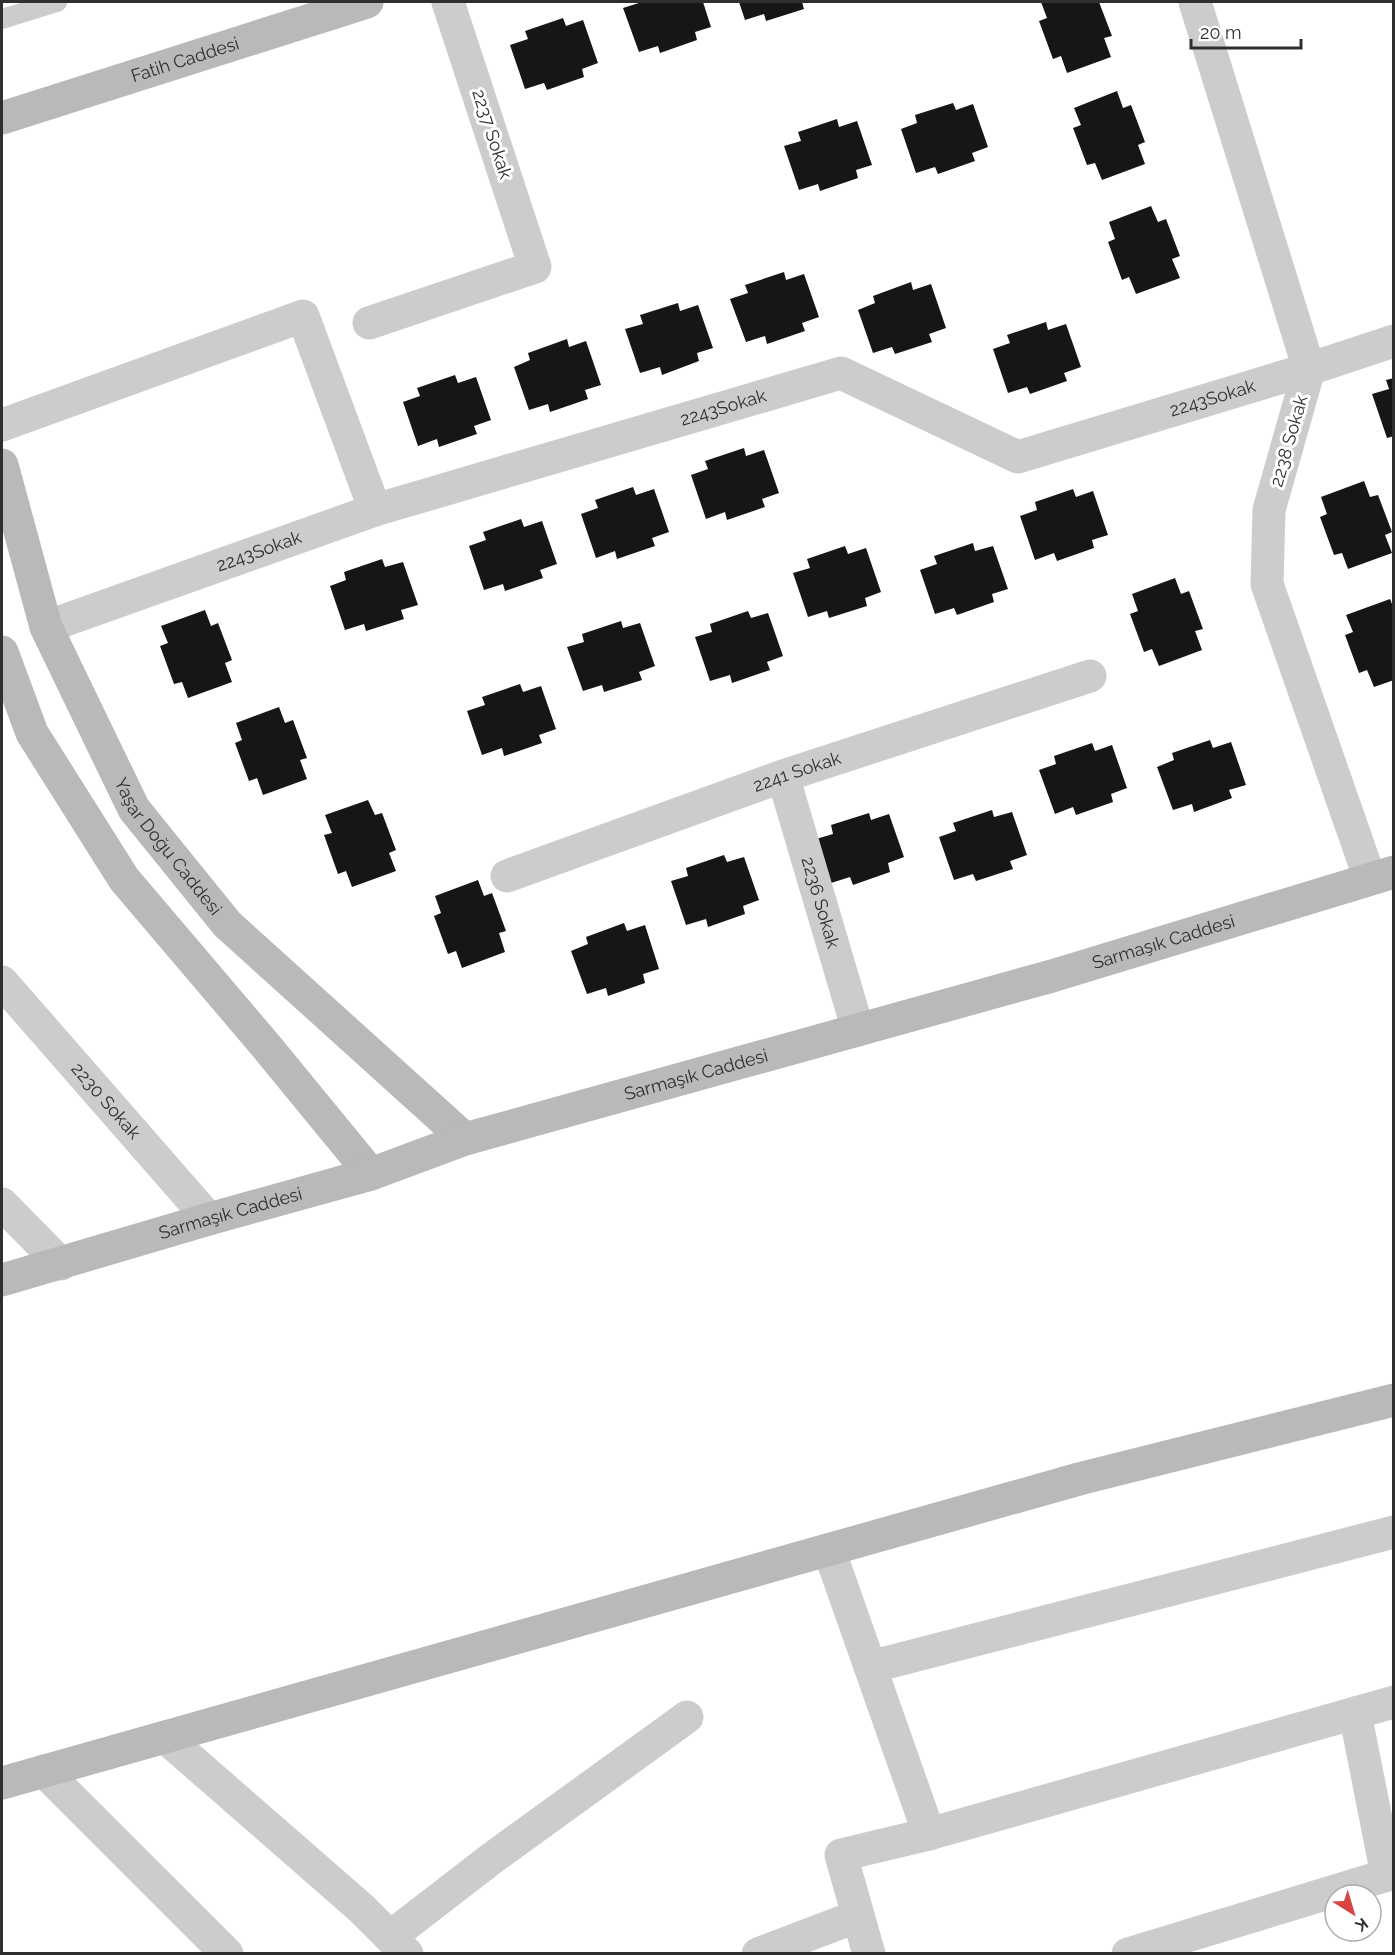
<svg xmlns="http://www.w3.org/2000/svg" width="1395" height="1955" font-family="Raleway,sans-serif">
	<rect width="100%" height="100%" fill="#fff"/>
	<path fill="#161616" d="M642,2h61l8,25 -16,5 2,8 -37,13 -2,-7 -19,6 -16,-44z
		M739,2h63l2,7 -38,12 -2,-7 -19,6z
		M1041,2h58l13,34 -8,2 7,19 -44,16 -6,-17 -8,3 -14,-38 8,-3z
		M563,18l3,8 17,-6 15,43 -16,6 2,8 -37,13 -3,-7 -19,6 -15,-44 18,-6 -3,-8z
		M1117,91l6,17 8,-3 14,37 -7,3 7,19 -43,16 -7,-17 -8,2 -14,-37 8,-3 -7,-17z
		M953,103l3,7 17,-6 15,43 -16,6 3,8 -37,13 -3,-7 -19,6 -15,-44 16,-6 -2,-8z
		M837,119l2,8 18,-6 15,44 -16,5 2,8 -38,13 -2,-7 -19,6 -15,-44 17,-5 -3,-9z
		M1151,206l7,16 8,-3 14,37 -8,3 8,19 -44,16 -7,-17 -7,3 -14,-38 7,-3 -6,-17z
		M784,272l2,8 18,-6 15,43 -17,6 3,8 -38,13 -2,-8 -19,6 -16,-43 18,-6 -3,-8z
		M911,282l2,8 18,-6 15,44 -17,6 3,8 -37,12 -3,-7 -19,6 -15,-43 17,-7 -2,-7z
		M678,303l2,8 18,-6 15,43 -16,5 2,8 -37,14 -2,-8 -20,6 -15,-44 18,-5 -3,-9z
		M1046,322l2,8 18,-6 15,43 -17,6 3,8 -37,13 -3,-7 -19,6 -15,-44 17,-6 -3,-8z
		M567,339l2,8 17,-6 15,44 -16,5 3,9 -38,13 -2,-8 -19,6 -15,-43 16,-7 -2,-7z
		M455,375l3,8 18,-6 15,43 -17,6 3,8 -38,13 -2,-8 -19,7 -15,-44 17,-6 -3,-8z
		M1394,378v58l-7,2 -15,-44 17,-5 -3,-9z
		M744,448l2,8 18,-6 15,43 -17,6 3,8 -38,13 -2,-8 -19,7 -15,-44 17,-6 -3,-8z
		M1364,481l6,16 8,-2 14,37 -7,3 7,18 -44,16 -6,-16 -8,2 -14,-38 7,-3 -6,-17z
		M633,487l3,8 18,-6 15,43 -17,6 3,8 -38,13 -2,-8 -19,7 -15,-44 17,-6 -3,-8z
		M1073,489l3,8 17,-6 15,44 -16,5 2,8 -37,13 -3,-8 -19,7 -15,-44 17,-6 -2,-8z
		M521,519l3,8 18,-6 15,43 -17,6 3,8 -38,13 -2,-7 -19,6 -15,-44 17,-6 -3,-8z
		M973,543l2,8 18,-5 15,43 -16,5 2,8 -37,13 -3,-7 -19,6 -15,-44 17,-6 -3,-8z
		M845,546l3,8 18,-6 15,44 -16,6 2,8 -38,12 -2,-7 -19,6 -15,-44 17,-5 -3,-9z
		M382,559l3,8 18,-5 15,43 -17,5 3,9 -38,12 -2,-7 -19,6 -15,-44 16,-6 -2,-8z
		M1175,578l6,16 8,-3 14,38 -8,2 7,19 -43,16 -7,-17 -8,3 -14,-38 8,-3 -6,-17z
		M1390,599l4,10v71l-20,7 -7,-17 -8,3 -14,-38 8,-3 -7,-17z
		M205,610l6,16 7,-3 14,37 -7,3 7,19 -44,16 -6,-16 -8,2 -14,-38 8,-3 -7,-17z
		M748,611l3,7 17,-5 15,43 -16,6 3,8 -38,13 -2,-8 -20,6 -15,-44 17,-5 -2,-8z
		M621,621l2,7 17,-5 15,43 -16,6 3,8 -38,12 -2,-7 -19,6 -16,-44 17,-5 -2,-8z
		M520,684l3,8 18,-6 15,43 -17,6 3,8 -38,13 -2,-8 -20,7 -15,-44 18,-6 -3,-8z
		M279,707l6,16 8,-3 14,38 -7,2 7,19 -44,16 -6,-17 -8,3 -14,-38 7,-3 -6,-17z
		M1210,740l3,8 18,-6 15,43 -17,5 3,8 -38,14 -2,-8 -19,6 -16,-43 17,-7 -2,-7z
		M1092,743l3,8 17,-6 15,43 -16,6 2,8 -37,13 -3,-8 -18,7 -16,-44 17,-6 -2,-8z
		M368,800l7,15 7,-2 14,37 -7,3 7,18 -44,16 -6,-16 -8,3 -14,-39 8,-2 -7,-18z
		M992,810l2,7 18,-5 15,43 -17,6 3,8 -37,12 -3,-7 -19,6 -15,-43 17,-6 -3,-8z
		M869,813l2,7 18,-6 15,43 -16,6 2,9 -37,13 -3,-8 -19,6 -15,-44 17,-5 -2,-9z
		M724,855l3,7 17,-5 15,43 -16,6 2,8 -37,13 -2,-8 -20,6 -15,-44 17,-5 -2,-8z
		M478,880l6,16 8,-3 14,38 -7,2 6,19 -43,16 -6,-17 -8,3 -14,-38 7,-3 -6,-17z
		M624,923l3,8 18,-6 14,44 -16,5 2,9 -37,13 -2,-8 -19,6 -16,-43 17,-7 -2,-7z"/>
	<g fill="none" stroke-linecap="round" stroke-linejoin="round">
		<path stroke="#ccc" stroke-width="20" d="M2,19l55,-17"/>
		<g stroke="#ccc" stroke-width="33">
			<path d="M1195,2l114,367 -40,141 -2,74 103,295"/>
			<path d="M369,323l166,-56 -87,-265"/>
			<path d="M2,425l301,-109 72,194"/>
			<path id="s1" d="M46,627l329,-117 466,-137 177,84 291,-88 85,-28"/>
			<path id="s2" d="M783,776l75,254"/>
			<path id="s3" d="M507,876l276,-100 307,-100"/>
			<path id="s4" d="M2,982l207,237"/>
			<path d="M2,1204l59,60"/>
			<path d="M829,1550l100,284"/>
			<path d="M870,1667l524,-135"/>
			<path d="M1355,1713l32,162"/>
			<path d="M165,1737l196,171 46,46"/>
			<path d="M44,1771l183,183"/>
			<path d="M390,1937l101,-78 196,-142"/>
			<path d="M758,1954l100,-38"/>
			<path d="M869,1954l-28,-99 88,-21 465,-132"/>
			<path d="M1128,1954l266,-81"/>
		</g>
		<g stroke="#b9b9b9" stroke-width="33">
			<path id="s5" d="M2,118l365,-116"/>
			<path id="s6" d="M2,465l44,162 88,182 93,115 238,215"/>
			<path d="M2,652l30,81 92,146 142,167 105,128"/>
			<path id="s7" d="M2,1280l207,-61 162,-45 94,-35 587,-163 342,-104"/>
			<path d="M2,1783l1077,-304 315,-79"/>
		</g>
	</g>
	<g text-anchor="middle" stroke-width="6" stroke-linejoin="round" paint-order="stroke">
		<g font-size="18" fill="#2f2f2f" stroke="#fff">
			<text dy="6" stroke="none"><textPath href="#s5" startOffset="192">Fatih Caddesi</textPath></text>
			<text transform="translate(492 134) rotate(72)" y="6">2237 Sokak</text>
			<text dy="6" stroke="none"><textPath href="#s1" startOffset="1234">2243Sokak</textPath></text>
			<text dy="6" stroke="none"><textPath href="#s1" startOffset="712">2243Sokak</textPath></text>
			<text transform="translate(1289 441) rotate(-74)" y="6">2238 Sokak</text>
			<text dy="6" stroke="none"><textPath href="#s1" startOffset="226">2243Sokak</textPath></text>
			<text dy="6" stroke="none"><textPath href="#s3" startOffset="308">2241 Sokak</textPath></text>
			<text dy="6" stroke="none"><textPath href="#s6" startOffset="420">Yaşar Doğu Caddesi</textPath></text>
			<text dy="6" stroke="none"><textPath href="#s2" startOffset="132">2236 Sokak</textPath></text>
			<text dy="6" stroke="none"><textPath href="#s7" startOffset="1210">Sarmaşık Caddesi</textPath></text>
			<text dy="6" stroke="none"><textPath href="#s7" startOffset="724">Sarmaşık Caddesi</textPath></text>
			<text dy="6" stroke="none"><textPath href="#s4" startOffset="158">2230 Sokak</textPath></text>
			<text dy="6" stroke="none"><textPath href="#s7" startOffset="238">Sarmaşık Caddesi</textPath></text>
		</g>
	</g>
	<rect width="1395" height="1955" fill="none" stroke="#2f2f2f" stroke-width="6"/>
	<g transform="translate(1353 1913) rotate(143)"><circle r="28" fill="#ffffff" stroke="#acacac" stroke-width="1.5"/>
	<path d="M0-4.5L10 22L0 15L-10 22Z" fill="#d44543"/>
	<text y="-9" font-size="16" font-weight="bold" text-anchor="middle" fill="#2f2f2f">K</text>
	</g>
	<path d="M1191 39v9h110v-9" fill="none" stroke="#2f2f2f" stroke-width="3"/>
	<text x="1200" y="39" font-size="18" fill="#2f2f2f" stroke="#ffffff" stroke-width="4.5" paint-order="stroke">20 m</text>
</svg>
